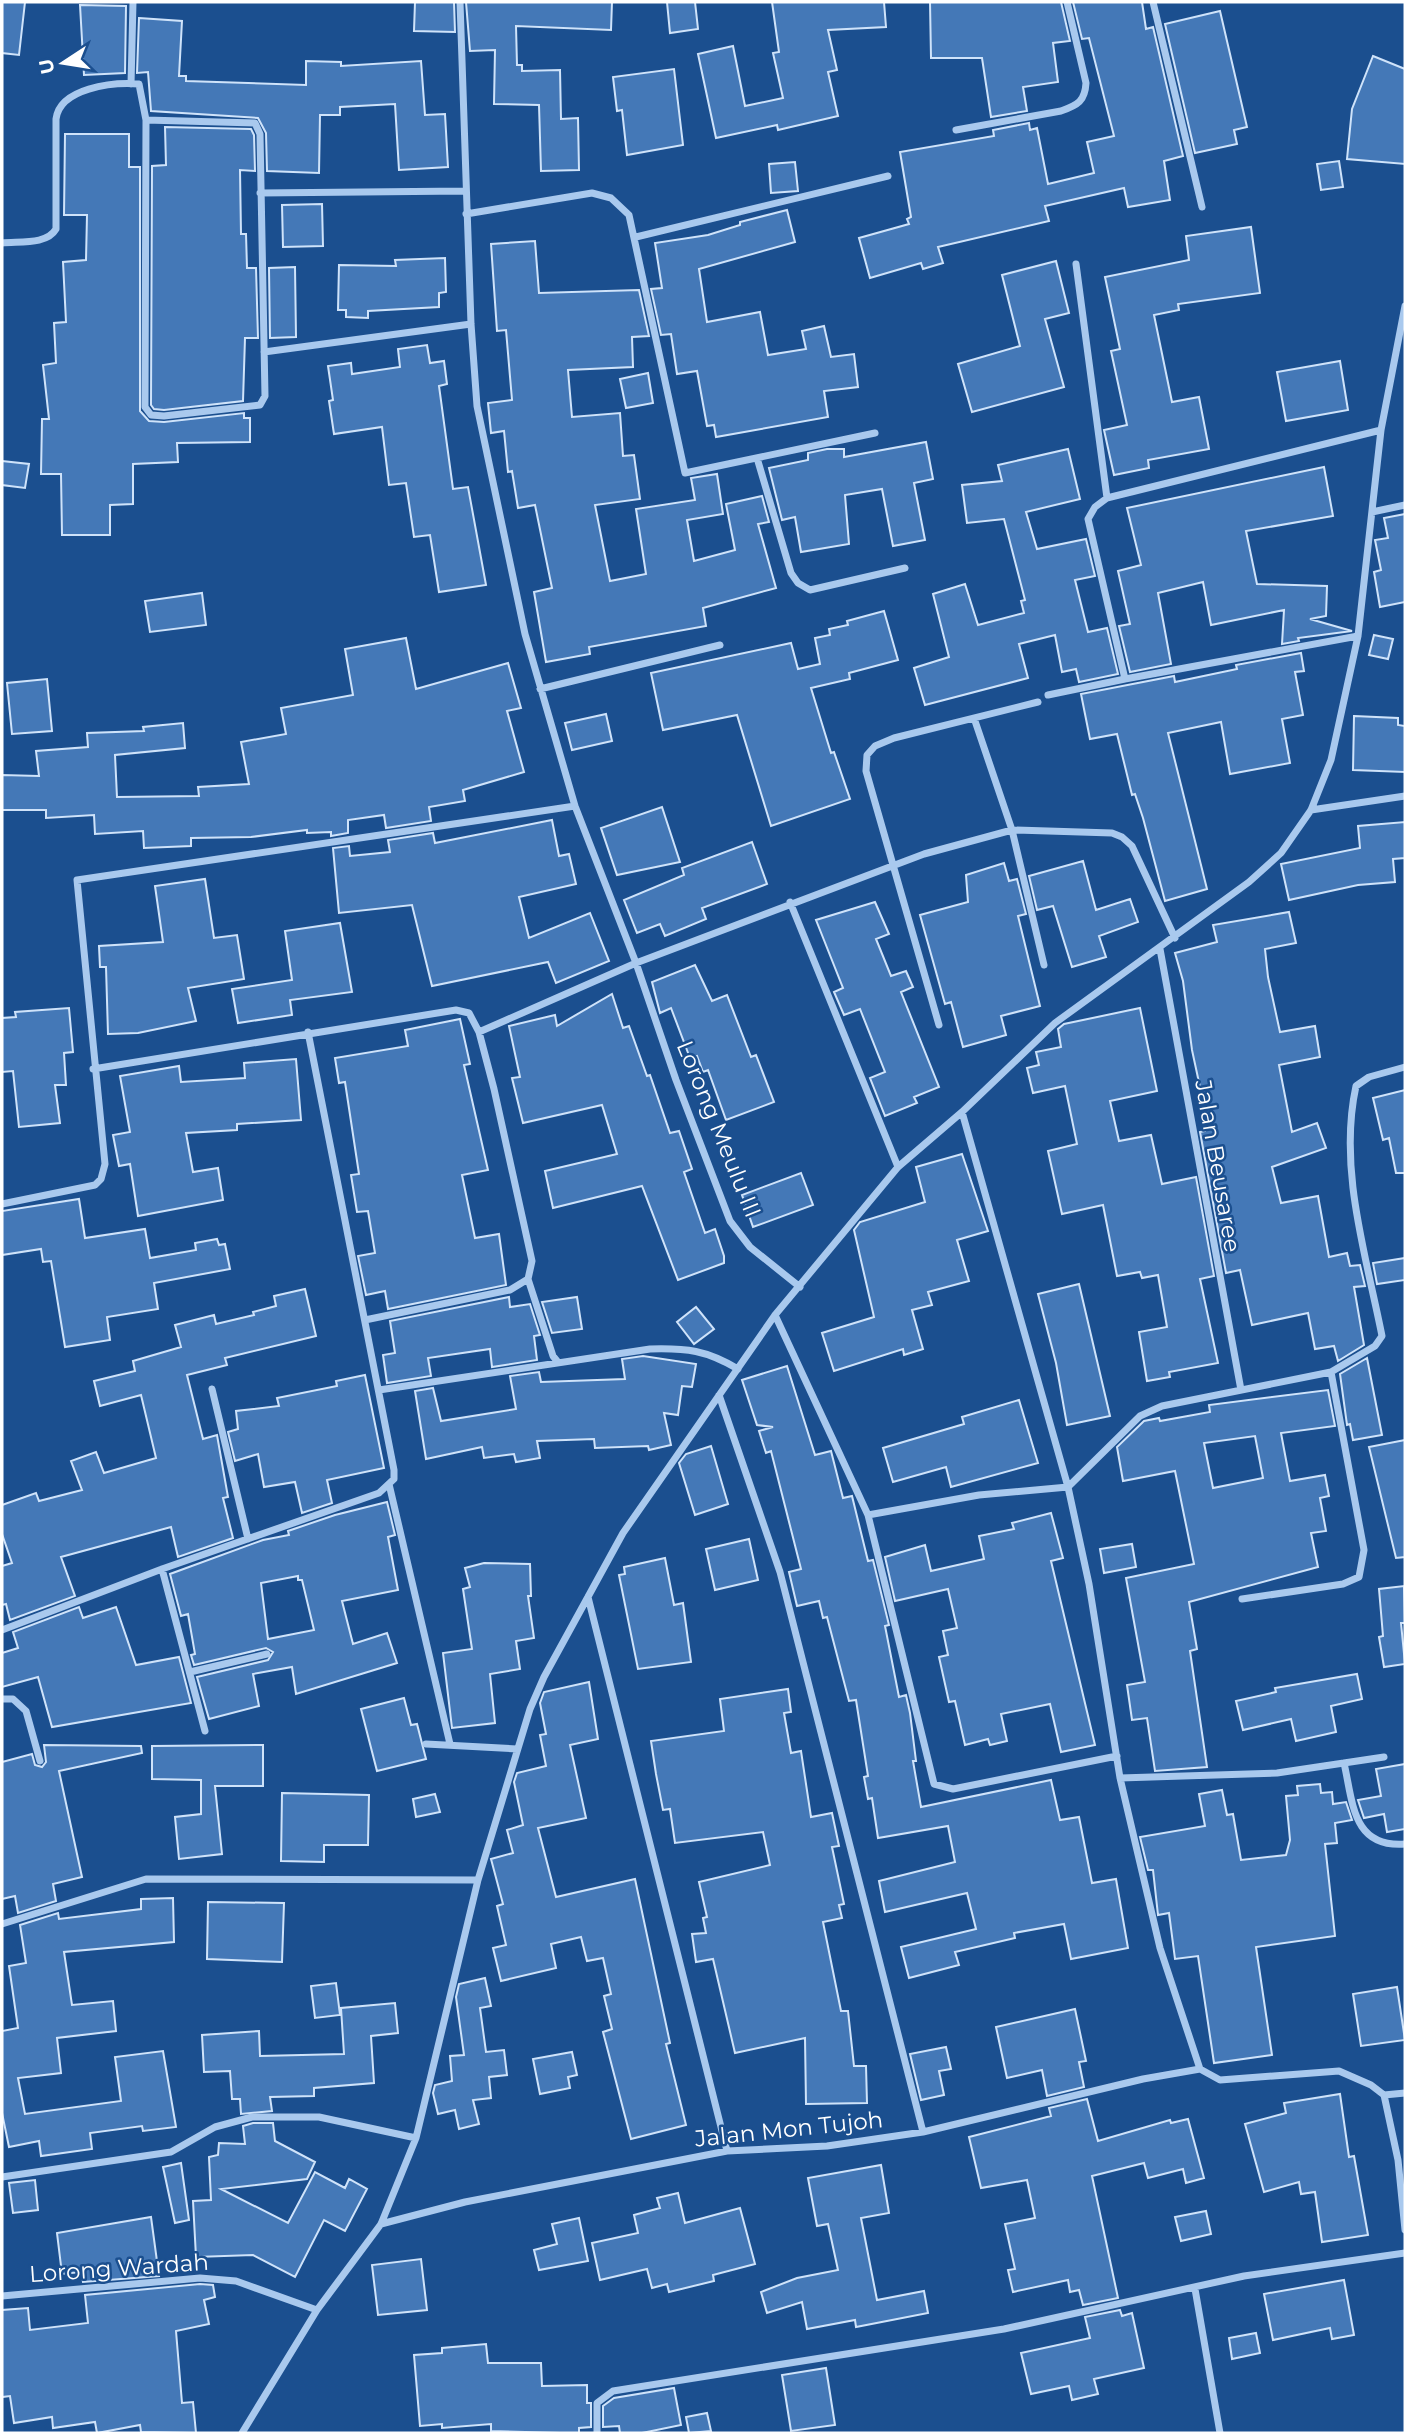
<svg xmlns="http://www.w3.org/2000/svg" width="1407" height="2435" font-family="Montserrat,sans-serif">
	<rect width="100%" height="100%" fill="#1b4f8f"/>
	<path fill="#4478b7" stroke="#cfe3fa" stroke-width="2" fill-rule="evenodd" d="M2,2h23l-6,53 -17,-2z
		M415,2h39l1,30 -41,-1z
		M466,2h146l-1,28 -95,-4 1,39h5v6l38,-1 1,49 17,-1 1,52 -38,1 -2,-66 -45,-1 1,-54 -25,1z
		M667,2h28l3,27 -28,4z
		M772,2h112l2,25 -58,3 9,40 -9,2 10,44 -60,14 -1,-5 -61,13 -18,-84 35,-8 12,60 38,-8 -10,-45 6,-1z
		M930,2h131l9,39 -17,2 5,39 -35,5 4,24 -36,6 -9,-59h-51z
		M1073,2h69l4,27 7,-2 30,129 -19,5 6,39 -42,7 -4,-19 -79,18 4,15 -111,26 5,16 -20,6 -2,-6 -51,15 -11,-40 50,-14 -2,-5 4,-2 -11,-65 94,-16 -1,-6 36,-7 1,7 7,-2 11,56 46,-11 -7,-31 27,-6 -25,-98 -7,1z
		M80,5l46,1 -1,67 -41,2z
		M1220,11l27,116 -13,3 3,14 -42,9 -30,-129z
		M139,18l43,3 -3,55h7v5l120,4v-24l35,1v4l80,-5 4,54 20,-1 3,53 -49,3 -4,-66 -55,3v8h-20l-1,58 -52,-2 -1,-38 -8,-15 -107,-7 -3,-39 -11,1z
		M1373,56l32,13v95l-58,-5 5,-50z
		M674,69l9,76 -56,10 -5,-45 -5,1 -4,-34z
		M165,127l86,2 3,6 1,36 -15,-1 1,64h5l1,34h9l2,70h-13l-2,63 -79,9 -10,-1 -3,-4 1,-239 14,-1z
		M65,134h64v33h11v244l9,10 15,1 80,-9v5h6v24l-73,1 1,19 -45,2v40l-23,1v30h-48l-1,-61h-20l1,-55h7l-6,-54 13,-2 -2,-40 12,-1 -3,-60 23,-2 1,-45h-23z
		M1339,161l4,26 -22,3 -4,-26z
		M795,162l3,29 -27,2 -2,-29z
		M322,204l1,42 -40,1 -1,-42z
		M787,210l8,32 -96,27 8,53 53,-10 8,43 38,-6 -4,-18 22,-5 7,31 23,-3 4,33 -34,4 4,26 -112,20 -2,-12 -7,1 -10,-55 -20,3 -6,-40 -10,1 -10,-46 11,-1 -7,-45 53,-8 32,-10v-3z
		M1251,227l9,66 -82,11 1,6 -25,5 18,87 27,-5 10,52 -61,11 1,8 -35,7 -10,-45 23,-5 -16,-74 9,-2 -15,-72 84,-17 -3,-24z
		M535,241l4,52 100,-3 10,46 -17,1 1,30 -65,3 4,47 48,-4 3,43 11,-1 6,44 -45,6 15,76 36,-7 -10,-65 59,-9 -4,-22 26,-4 6,40 -36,6 7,41 41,-11 -9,-46 36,-8 7,26 -11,2 18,64 -73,20 3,18 -117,21 1,7 -44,8 -12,-70 18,-4 -17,-83 -17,3 -6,-37 -4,1 -4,-41 -13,2 -3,-30 24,-3 -6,-70 -9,1 -6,-87z
		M445,258l1,34 -7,1v14l-71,4v7l-22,-1v-7h-8l1,-45 57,1 -1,-6z
		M1056,261l13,52 -24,6 19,68 -92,25 -14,-48 62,-18 -18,-71z
		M295,267l1,70 -26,1 -1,-70z
		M427,345l3,18 14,-2 3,23 -8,2 14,103 15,-2 18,98 -47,7 -9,-57 -16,2 -8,-54 -17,2 -7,-58 -48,7 -5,-33 4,-1 -5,-34 23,-3 1,11 48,-7 -2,-18z
		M1340,361l8,49 -62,11 -9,-49z
		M648,373l5,30 -27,5 -6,-29z
		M926,442l7,37 -19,4 11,57 -32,6 -11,-57 -37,6 4,49 -48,8 -6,-35 -13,3 -13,-52 39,-8v-7l19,-4h17v8z
		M1068,449l12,50 -54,13 11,37 49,-10 9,37 -20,4 13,52 19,-4 11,46 -39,8 -3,-13 -14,3 -7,-37 -36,9 9,34 -103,27 -11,-37 35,-11 -16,-63 32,-10 13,41 46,-12 -3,-12 4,-1 -21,-81 -37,4 -5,-38 40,-4 -4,-16z
		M2,461l27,3 -4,24 -23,-3z
		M1324,467l9,49 -87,15 11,53 70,2 -1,30 -16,3 42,12 -54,7 1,3 -17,3 2,-34 -73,15 -8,-43 -45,11 13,71 -41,8 -11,-46 11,-2 -12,-53 23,-6 -14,-57z
		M1405,514v88l-25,5 -6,-35 7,-2 -6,-30 13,-2 -4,-20z
		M202,593l4,32 -56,7 -5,-31z
		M884,611l14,49 -49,13 1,6 -39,9 20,65 3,-1 16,47 -79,27 -34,-111 -74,15 -12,-57 140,-30 7,26 22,-5 -5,-26 15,-3 -1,-6 19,-4 -1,-4z
		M1374,635l19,4 -5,20 -19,-4z
		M406,638l10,51 92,-26 13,45 -14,3 17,61 -61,18 2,11 -36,6 2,14 -45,7 -2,-13 -36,5v13l-17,3v-4l-24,1v-3l-56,7 -60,1v8l-47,2 -1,-17 -48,3 -1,-19 -48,3v-8h-44v-35l37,1 -3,-25 52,-4 -1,-14 57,-2 -1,-4 40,-4 2,25 -70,7 2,42 82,-1 -1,-9 51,-3 -8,-42 45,-8 -5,-26 72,-13 -8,-46z
		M1301,653l3,18 -9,1 8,43 -21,4 8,44 -60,11 -9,-52 -53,11 39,156 -42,12 -22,-83 -8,-24 -3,1 -15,-61 -27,5 -9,-45 93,-18 1,6 62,-13 -1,-4z
		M47,679l5,52 -40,3 -5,-51z
		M606,714l6,27 -40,9 -7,-27z
		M1354,716l44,2v7l7,1v46l-52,-2z
		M662,807l18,55 -63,13 -16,-47z
		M552,820l7,36 10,-2 7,30 -57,13 10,41 61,-25 19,48 -53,22 -8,-21 -116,24 -20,-81 -73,8 -6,-65 16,-2 1,10 40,-4 -2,-12 45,-7 2,10z
		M1405,822v36l-12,1 2,23 -37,3 -69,15 -8,-36 79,-16 -2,-22z
		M752,842l15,42 -65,24 4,11 -41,17 -5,-12 -23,9 -13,-33 60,-25 -2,-7z
		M1083,861l13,49 34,-11 8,23 -39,14 7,21 -34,10 -19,-61 -16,4 -8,-34z
		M1004,863l5,18 8,-2 9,35 -8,2 22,90 -39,10 5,19 -43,12 -12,-45 -6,2 -25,-89 48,-13 -2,-27z
		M205,879l9,59 23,-3 7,44 -56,9 8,33 -58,12 -30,1 -2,-67h-6l-1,-21 64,-4 -8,-56z
		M875,902l14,32 -13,5 15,37 15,-5 7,16 -12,5 38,95 -25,10 3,6 -32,13 -15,-38 15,-6 -25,-63 -16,6 -10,-23 9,-4 -27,-68z
		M1289,912l7,31 -31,6 3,28 12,55 35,-6 5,31 -41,8 13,67 25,-9 9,25 -54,19 9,36 37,-7 11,61 18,-4 3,13 10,-1 5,21 -11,1 10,58 -26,16 -4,-15 -19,3 -7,-36 -56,12 -12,-55 -14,3 -26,-141 5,-1 -2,-15 3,-1 -14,-65 -9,-69 -8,-28 42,-11 -4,-17z
		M340,923l12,69 -62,8 2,15 -54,8 -6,-34 60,-9 -7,-49z
		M695,965l17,36 15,-6 24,62 5,-2 18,47 -48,18 -18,-50 -5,2 -6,-16 -7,2 -19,-50 -11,5 -8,-31z
		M612,994l11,34 6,-2 18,50 3,-1 20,58 9,-2 13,38 -8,3 21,61 10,-4 9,27v7l-46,17 -36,-94 -89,22 -8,-37 72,-17 -15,-49 -79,18 -11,-45 8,-1 -11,-51 46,-11 2,11z
		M69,1008l4,44 -9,1 2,32h-11l5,38 -41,4 -6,-56 -11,1v-54l14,-1 -1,-5z
		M1140,1008l17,83 -47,10 9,40 32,-6 11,49 34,-7 18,99 -14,3 18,84 -49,9 1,5 -23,4 -8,-49 28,-5 -9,-52 -16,3 -2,-6 -23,4 -14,-71 -41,9 -14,-63 29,-7 -12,-58 -32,7 -6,-25 12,-3 -3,-13 25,-5 -3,-18 6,-5z
		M460,1019l10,45 -6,1 24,105 -26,5 13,63 24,-4 7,51 -118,24 -3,-18 -19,4 -8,-39 17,-3 -7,-42 -11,1 -6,-37 8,-1 -14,-92 -6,1 -4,-25 73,-12 -3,-16z
		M296,1059l5,61 -64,4v6l-51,3 7,39 25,-4 5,32 -85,16 -8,-52 -11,2 -6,-31 17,-3 -10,-56 59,-10 2,16 64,-4 -1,-15z
		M1405,1090v83h-9l-7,-35 -6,2 -10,-42z
		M962,1154l26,77 -31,9 12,41 -41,11 4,13 -20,5 11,39 -19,6 -1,-6 -69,22 -12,-38 52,-16 -20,-87 6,-8 65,-20 -9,-35z
		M801,1173l12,32 -60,22 -11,-32z
		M79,1199l6,39 60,-9 5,29 46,-8 -1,-7 22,-4 2,6 6,-1 5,25 -76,14 4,26 -51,8 3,23 -45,7 -14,-86 -8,1 -2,-13 -39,6v-44z
		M1405,1258v22l-28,4 -4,-21z
		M1079,1284l31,132 -43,9 -11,-62 -18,-69z
		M305,1289l11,47 -91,22 2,7 -40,10 16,64 14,-4 11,62 -5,1 10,40 -55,19 -7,-30 -110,30 14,39 -65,24 -4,-16 -4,1v-39l10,-3 -10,-29v-29l34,-12 3,8 43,-11 -11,-29 25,-9 8,21 52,-15 -15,-63 -41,11 -6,-25 41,-10 -2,-10 48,-14 -6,-22 39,-10 2,9 38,-9 -1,-3 23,-6 -2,-10z
		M509,1297l1,10 20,-3 10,31 -6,1 3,24 -45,7 -2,-18 -62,9 3,18 -44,7 -4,-28 12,-2 -5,-32z
		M577,1297l5,32 -30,4 -10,-31z
		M696,1307l18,22 -20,15 -17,-22z
		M643,1356l53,8 -4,23 -10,-1 -4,29 -14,-2 7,32 -22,5 -1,-4 -53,2 -1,-9 -57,2 3,17 -24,4 -2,-8 -30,4 -2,-11 -56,12 -11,-68 18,-3 8,33 75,-12 -6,-33 29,-4 2,10 84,-3 -3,-20z
		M1367,1358l15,77 -29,5 -3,-16 -3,1 -7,-51z
		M787,1366l28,89 16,-4 12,47 9,-2 16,65 5,-1 16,65 -4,1 14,71 7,-2 4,18 6,48h-3l8,46 130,-27 9,40 19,-3 13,66 24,-4 12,69 -57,11 -7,-35 -50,9 1,5 -60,14 4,13 -50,13 -8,-31 75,-18 -9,-36 -82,19 -6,-31 76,-19 -7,-36 -70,12 -6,-40 -4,1 -4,-22 4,-1 -12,-76 -7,1 -22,-84 -4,1 -4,-17 -22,5 -8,-34 12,-3 -30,-118 -5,2 -7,-22 14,-4 -16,-2 -15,-45z
		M365,1375l19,93 -57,12 5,23 -30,10 -7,-31 -31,5 -6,-33 -23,7 -7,-29 10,-3 -2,-18 43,-5 -2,-8 60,-12 -1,-5z
		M1328,1390l7,36 -54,7 9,48 35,-6 4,21 -9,2 6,33 -15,2 7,34 -129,35 8,47 -7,2 17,116 -52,4 -8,-53 -15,2 -5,-35 18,-3 -19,-104 68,-14 -19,-93 -52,10 -6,-34 27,-26 15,-3 1,3 50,-9 -1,-7zM1255,1436l8,42 -50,10 -9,-45z
		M1019,1400l19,63 -87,24 -5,-20 -53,15 -10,-34 81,-24 -2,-7z
		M1405,1440v117l-9,1 -27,-111z
		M711,1446l17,58 -33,11 -16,-52 7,-9z
		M387,1502l8,33 -7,2 10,53 -56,11 11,43 34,-11 10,30 -101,31 -4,-27 -39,7 6,32 -50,13 -12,-42 71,-17 5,-8 -7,-4 -72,17 -3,-10 4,-1 -7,-40 -7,2 -11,-42 93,-34 26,-5 -1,-4 47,-16zM298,1576v4h4l12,50 -46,9 -7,-56z
		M1051,1513l12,45 -12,3 44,184 -34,7 -11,-48 -49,10 6,27 -17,4 -2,-6 -23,6 -10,-44 -6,1 -10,-45 9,-2 -5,-24 14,-3 -9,-39 -53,12 -10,-44 40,-12 6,26 53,-12 -5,-23 35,-7 -2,-6z
		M749,1539l9,41 -43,10 -9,-41z
		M1132,1544l4,23 -32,6 -4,-24z
		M665,1558l9,47 9,-2 8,59 -53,7 -19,-94 6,-1 -1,-7z
		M484,1563l46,1 1,32h-3l6,42 -18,3 4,28 -30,5 5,49 -43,5 -9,-75 29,-4 -9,-60 7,-2 -5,-19z
		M1404,1586l1,37h-4l4,41 -21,3 -5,-30 4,-1 -4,-47z
		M79,1607l4,11 33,-11 20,58 43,-8 12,46 -139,24 -14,-50 -36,10v-34l16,-5 -5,-16z
		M1357,1674l5,25 -31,7 5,26 -40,9 -5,-22 -48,11 -7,-29 40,-9 -1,-4z
		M589,1682l9,57 -28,6 16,73 -48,10 18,69 79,-18 35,164 -4,1 20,81 -55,14 -28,-107 9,-3 -8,-33 7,-2 -8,-36 -16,3 -6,-24 -30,7 5,24 -55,13 -8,-33 13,-3 -9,-39 6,-2 -12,-45 22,-6 -6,-23 16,-5 -9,-43 3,-9 29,-7 -6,-31 6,-1 -6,-31 4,-11z
		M788,1689l3,23 -7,1 7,40 10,-2 10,66 21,-4 7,33 -7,1 12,57 -5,1 3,13 -19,4 18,89h7l6,55h12l1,37 -61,1 -1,-66 -70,15 -22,-94 -17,3 -4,-28 14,-1 -3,-15 4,-1 -8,-35 71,-17 -7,-33 -88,11 -5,-34 -7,1 -7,-36 -5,-33 73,-10 -4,-32z
		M404,1698l7,27 6,-1 9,35 -49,12 -16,-62z
		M44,1745l97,1 1,7 -83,18 23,106 -29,7 3,17 -38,12 -3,-17 -13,3v-137l30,-8 3,11 7,2 4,-5z
		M263,1745v41h-48l7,68 -43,5 -4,-42 26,-3v-34l-49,-1v-33z
		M1405,1764v65l-18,3 -3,-18 -20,4 -6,-18 23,-4 -5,-27z
		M1320,1784l1,9 11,-1 1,12 13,-2 6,18 -17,3 2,20 -12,1 10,92 -79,11 16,108 -58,8 -16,-107 -23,3 -6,-46 -11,2 -5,-45h-5l-8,-33 65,-11 -6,-32 23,-4 5,25 6,-1 8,46 45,-5 4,-15 -4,-44 12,-1 -1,-9z
		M282,1793l87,2 -1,50h-44v17l-43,-1z
		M435,1794l5,18 -24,5 -3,-18z
		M173,1898l1,44 -110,10 8,53 41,-4 3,30 -59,7 4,35 -43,5 7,36 96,-13 -6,-44 48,-6 13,76 -33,4 -1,-5 -52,7 2,16 -51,7 -2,-15 -30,6 -7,-34v-82l16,-3 -9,-62 17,-3 -6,-38 38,-12 1,6 82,-10v-10z
		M208,1902l76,1 -2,59 -75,-3z
		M485,1978l6,28 -11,2 6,44 18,-2 3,25 -18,2 2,21 -18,2 6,24 -20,5 -4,-19 -17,4 -5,-21 2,-8 17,-4 -2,-25 14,-1 -8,-58 3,-13z
		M336,1983l4,32 -25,3 -4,-32z
		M1397,1987l8,53 -44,6 -8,-52z
		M395,2003l3,30 -27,3 3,47 -60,5v8l-44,1 2,14 -31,3 -1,-15h-8l-2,-28 -26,1 -2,-37 57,-4 1,25 84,-2 -3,-46z
		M1075,2009l11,52 -7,1 5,25 -37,9 -5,-26 -35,8 -11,-51z
		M946,2047l5,22 -12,2 5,24 -23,5 -11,-46z
		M572,2052l5,23 -9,2 2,11 -30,6 -7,-35z
		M1340,2094l9,63 5,-1 14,79 -46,7 -7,-50 -14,2 -2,-12 -35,10 -19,-68 41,-11 -2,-10z
		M1087,2099l11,42 72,-21 1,3 17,-4 16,59 -18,5 -3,-14 -35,9 -4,-15 -52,13 26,122 -35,7 -4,-15 -9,2 -2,-12 -55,12 -5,-22 7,-1 -10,-45 30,-6 -8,-38 -46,8 -12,-51 82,-21 -2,-8z
		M253,2123h20l2,18 40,21 -8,17 -86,10 67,34 27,-51 30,16 4,-9 18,10 -22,42 -21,-11 -29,57 -42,-22 -57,2 -3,-56 18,-1 -2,-43 9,-2 1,-12 26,1 -2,-18z
		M181,2163l8,57 -14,3 -12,-56z
		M881,2165l8,48 -28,5 16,82 47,-9 4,22 -72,14 -1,-7 -48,9 -5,-27 -35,11 -6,-21 36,-14 41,-8 -10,-46 -11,2 -9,-48z
		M35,2180l3,30 -25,3 -4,-30z
		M678,2193l7,30 55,-15 15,56 -42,11 1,6 -45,11 -2,-8 -15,4 -5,-19 -47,11 -8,-37 46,-10 -4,-18 26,-7 -3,-10z
		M1206,2211l5,23 -30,7 -6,-24z
		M151,2217l8,59 -76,6 -2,-10 -19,2 -5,-41z
		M579,2218l9,43 -49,9 -5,-20 23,-6 -5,-20z
		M421,2259l6,51 -49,5 -6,-50z
		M1344,2280l10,55 -22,4 -2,-11 -57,12 -9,-46z
		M200,2284l13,1 2,12 -11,3 5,24 -33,7 6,72 11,-1 3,31 -55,-1 -1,-7 -43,8 -2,-11 -42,6 -1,-11 -38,6 -4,-27 -8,1v-87l26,-2 2,22 58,-7 -3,-28z
		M1120,2310l2,6 10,-3 12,55 -50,11 4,15 -26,6 -3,-14 -38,8 -10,-41 69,-15 -5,-21z
		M1256,2333l4,20 -28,6 -3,-21z
		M486,2344l2,19h53l1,23 45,-1v18h4v24l-12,1v5h-19l-69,-2v-7l-49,4v-4l-22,2 -6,-71 28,-2v-5z
		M826,2368l9,57 -44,6 -9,-56z
		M674,2388l7,37 -39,8h-22l-1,-7 -16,1v-21l11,-8z
		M707,2413l4,18 -22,2 -3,-16z"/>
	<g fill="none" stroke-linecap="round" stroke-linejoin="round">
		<path stroke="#a9c9ee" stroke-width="7" d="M460,2l11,322 6,82 48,228 50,172 61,157 40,117 54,141 20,26 50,40
			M1153,2l49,205
			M131,84l2,-82
			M956,130l105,-19c17,-6 24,-10 25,-28l-19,-81
			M260,193l205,-2
			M466,214l126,-21 19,5 18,17 56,258 190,-40
			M636,237l252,-61
			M2,243c17,-2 45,2 54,-14v-110c4,-31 56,-37 83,-35l7,36 -1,287 6,8 13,1 96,-11 5,-9 -5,-262 -5,-11 -109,-3
			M1076,264l31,234
			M264,352l207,-28
			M757,458l34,115 7,10 12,7 95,-22
			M1372,512l33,-7
			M1358,636l-233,43 -37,-160 7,-12 12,-9 274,-68
			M540,689l180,-44
			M1048,695l77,-16
			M974,718l38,112 32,135
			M1311,810l94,-14
			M790,902l108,265
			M1160,949l81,441
			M939,1025l-73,-254 1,-16 8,-9 19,-8 144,-36
			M479,1032l157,-69 288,-109 88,-24 100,3 10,4 10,9 43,92
			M93,1069l363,-59 13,3 10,19 15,57 38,172 -4,18 25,77 4,5
			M962,1112l106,375 21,97 31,194 40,170 40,121 20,11 119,-9 32,14 13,10 14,65 7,70
			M2,1204l93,-19 6,-6 4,-15 -28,-284 498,-74
			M775,1315l93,200 111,-20 89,-8 72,-71 22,-10 169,-34 44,-26 7,-10c-16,-81 -44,-168 -26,-250l13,-9 36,-10
			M365,1320l145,-30 18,-11
			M212,1389l36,150
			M379,1390l271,-41c37,-1 56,1 88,20
			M719,1395l61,177 143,560
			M389,1484l61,260
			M868,1515l66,269 19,5 164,-33
			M162,1569l43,162
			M588,1597l139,554
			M1242,1599l101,-15 16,-7 5,-27 -33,-178
			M2,1630l160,-61 217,-76 15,-14v-9l-86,-438
			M190,1672l77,-18
			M2,1699h11l13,12 14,50
			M426,1744l91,5
			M1344,1763c9,39 8,85 61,81
			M1120,1778l157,-5 107,-16
			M2,1924l144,-45 332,1
			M1384,2095l21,-2
			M2,2177l169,-25 44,-25 37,-10h67l97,21
			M381,2224l84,-22 262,-51 100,-5 96,-14 220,-53 57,-10
			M1195,2289l25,144
			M2,2296l198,-18 36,3 81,29
			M242,2433l75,-123 64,-86 35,-86 62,-258 52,-171 14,-32 79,-144 152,-218 123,-148 64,-55 93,-89 194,-141 32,-29 30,-43 20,-50 27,-124 23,-206 24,-124
			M597,2433v-30l16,-12 391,-62 240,-53 161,-23"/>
	</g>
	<g text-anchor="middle" stroke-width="5" stroke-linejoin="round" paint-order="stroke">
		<g font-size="23" fill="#fff" stroke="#1b4f8f">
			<text transform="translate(719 1129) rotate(68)" y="8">Lorong Meulu III</text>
			<text transform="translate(1218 1166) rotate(80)" y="8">Jalan Beusaree</text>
			<text transform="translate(789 2129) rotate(-6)" y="8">Jalan Mon Tujoh</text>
			<text transform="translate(119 2268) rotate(-4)" y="8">Lorong Wardah</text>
		</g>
	</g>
	<rect width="1407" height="2435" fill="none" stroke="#ffffff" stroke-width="7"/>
	<g transform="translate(63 63) rotate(258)" stroke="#1b4f8f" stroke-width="5" paint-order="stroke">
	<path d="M0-5L12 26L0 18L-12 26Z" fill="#ffffff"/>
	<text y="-10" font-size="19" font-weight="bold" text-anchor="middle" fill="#ffffff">U</text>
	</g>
</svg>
